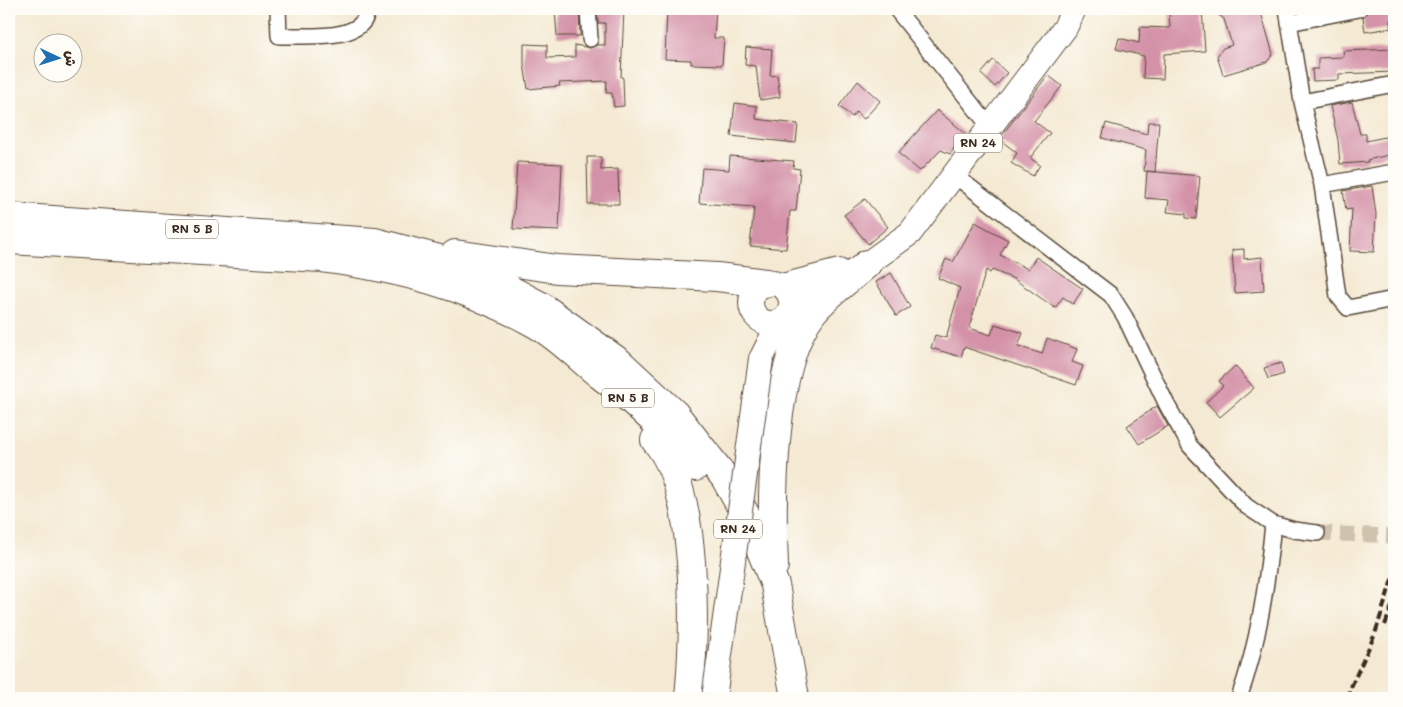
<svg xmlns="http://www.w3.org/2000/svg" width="1403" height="707" font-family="Mali,'Playpen Sans Arabic',sans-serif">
	<rect width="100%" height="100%" fill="#fdfcf7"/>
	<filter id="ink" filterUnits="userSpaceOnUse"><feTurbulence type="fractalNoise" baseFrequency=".02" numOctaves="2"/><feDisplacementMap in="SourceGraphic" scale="10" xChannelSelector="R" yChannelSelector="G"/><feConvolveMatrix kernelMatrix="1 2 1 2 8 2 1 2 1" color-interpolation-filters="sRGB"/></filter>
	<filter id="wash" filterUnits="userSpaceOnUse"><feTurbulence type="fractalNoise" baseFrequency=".0096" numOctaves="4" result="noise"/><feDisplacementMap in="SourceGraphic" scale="20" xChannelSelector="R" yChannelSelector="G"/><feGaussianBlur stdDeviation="1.12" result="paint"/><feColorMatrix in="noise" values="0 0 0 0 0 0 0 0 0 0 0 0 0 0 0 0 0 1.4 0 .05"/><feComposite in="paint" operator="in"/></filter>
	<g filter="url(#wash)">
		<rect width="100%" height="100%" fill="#f4e9d2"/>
		<g id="blocks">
			<path fill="#d492a8" d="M555,9h24l1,27h-23z
				M597,9h27l-3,68 2,1 1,28 -10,1 -2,-14h-6l1,-12 -48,2 1,3 -32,3 -4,-25v-20l23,1v13l28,-1v-12l15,3 7,-3h8v-22h-7z
				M667,9h49l-2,29h10l-2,27 -31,-1v-4l-26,-1z
				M1169,9h33l3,42 -41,3 -1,25 -20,-1 1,-22 -28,-7 3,-11 20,5 1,-16 30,1z
				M1210,9h50l13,45 -6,8 -44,13 -6,-19 6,-8 9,-3 -8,-26z
				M1368,9h26v10l-4,1 1,8 -26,4 -2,-15z
				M746,47l26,2 -2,27 7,-1 3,22 -20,3 -4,-34 -11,-1z
				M1394,49v23l-55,2v6l-26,1 -1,-12h6v-11l26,-1 -1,-6z
				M993,60l14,13 -12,14 -14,-13z
				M1048,75l14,11 -28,35 16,12 -20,25 10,7 -7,11 -22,-13 6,-10 -18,-14z
				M858,81l22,20 -16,18 -8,-7 -4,5 -13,-11z
				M1352,102l8,32h6v7l24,-5 3,18 -26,6 1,2 -28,2 -2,-24 -8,-34z
				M735,103l22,3 -1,13 42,5 -2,19 -65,-7z
				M937,110l28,23 -15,21 -9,-4 -21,21 -22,-18z
				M1148,122h11l-4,50 -11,-1 2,-21 -44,-12 4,-15 41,11z
				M730,156l64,5 -1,7 7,1 -4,42h-6l-4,38 -36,-3 4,-39 -55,-4 3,-35 27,2z
				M587,157h14v13l17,-1 1,35h-31z
				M517,162l45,2 -3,67 -46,-2z
				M1147,171l53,5 -4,43 -10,-1v-4l-19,-2 2,-12 -24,-2z
				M1372,186l4,28 -2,38 -24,-1 2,-42 -6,1 -3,-19z
				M865,199l23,28 -20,17 -24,-29z
				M975,222l33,18 -8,15 28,14 8,-12 47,32 -10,15 -10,-7 -8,11 -41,-29 -22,-9 -2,3 -4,-3 -17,58 22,7 4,-11 28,9 -5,13 24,8 5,-16 30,11 -5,13 11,4 -7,19 -112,-38 -3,10 -30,-9 4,-13 11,3 14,-50 -22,-10 8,-19 7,3z
				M1244,249v10l18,-2 2,34 -29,2 -3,-43z
				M891,273l19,34 -14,9 -20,-34z
				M1281,363l3,11 -16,5 -4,-11z
				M1235,366l19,22 -34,29 -14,-15 17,-16 -4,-5z
				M1157,406l11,20 -29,18 -12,-18z"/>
		</g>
	</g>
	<g filter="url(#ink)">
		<use href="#blocks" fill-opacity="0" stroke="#574739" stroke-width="1"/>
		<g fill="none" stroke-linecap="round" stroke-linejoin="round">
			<path stroke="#cfc3ae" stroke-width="15" stroke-dasharray="15 8" stroke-linecap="butt" d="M1317,533l77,3"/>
			<defs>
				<path id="minor" d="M278,9l1,27c24,-1 88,7 88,-27
					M588,9l2,30
					M896,9l94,118
					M1287,9l15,93 20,83 16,111 10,12 46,-9
					M1289,23l70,-14
					M1302,102l92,-18
					M954,175l157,120 14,22 42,88 23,41 56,60 27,18 21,6 23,3
					M1322,185l72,-13
					M1239,698c20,-56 28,-115 34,-174"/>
				<path id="primary" d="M751 303a20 20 0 1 1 40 0a20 20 0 1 1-40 0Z
					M782,286l57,-15
					M761,359l19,-38 33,-26 54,-31 43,-31 155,-205 9,-19"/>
				<path id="motorway" d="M9,217l366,25 68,18 47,19 51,27 78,56 56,52 50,64 24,43 26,64 20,113
					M9,240l313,18c77,10 143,27 212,65 24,13 45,35 66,52 34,26 70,57 95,92
					M455,254l102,15 160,8 49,6
					M655,440c45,52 40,192 34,258
					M774,566c-3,-66 -3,-201 39,-254 15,-18 37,-33 54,-48"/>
			</defs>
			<use href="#minor" stroke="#574739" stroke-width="18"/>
			<use href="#primary" stroke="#574739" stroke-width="26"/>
			<use href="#motorway" stroke="#574739" stroke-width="30"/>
			<use href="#minor" stroke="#fff" stroke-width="15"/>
			<use href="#primary" stroke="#fff" stroke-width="24"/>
			<use href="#motorway" stroke="#fff" stroke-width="28"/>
			<path stroke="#3b2a1e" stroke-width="4" stroke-dasharray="8 4" stroke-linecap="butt" d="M1385,625l9,-24
				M1346,698l29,-64 19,-61"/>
			<defs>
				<path id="primary-bridge" d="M714,698l47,-339"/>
			</defs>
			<use href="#primary-bridge" stroke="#574739" stroke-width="26" stroke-linecap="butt"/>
			<use href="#primary-bridge" stroke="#fff" stroke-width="24"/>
		</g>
	</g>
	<g text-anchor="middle" stroke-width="4" stroke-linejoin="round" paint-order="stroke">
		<g fill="#fdfcf7" stroke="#75695f" stroke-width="1">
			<rect x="954" y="133.5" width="48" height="19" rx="4"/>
			<rect x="166" y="219.5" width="52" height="19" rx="4"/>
			<rect x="602" y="388.5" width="52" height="19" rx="4"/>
			<rect x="714" y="519.5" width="48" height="19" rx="4"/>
		</g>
		<g font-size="12" font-weight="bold" fill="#3b2a1e">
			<text x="978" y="147">RN 24</text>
			<text x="192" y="233">RN 5 B</text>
			<text x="628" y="402">RN 5 B</text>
			<text x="738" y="533">RN 24</text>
		</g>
	</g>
	<rect width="1403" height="707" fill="none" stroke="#fdfcf7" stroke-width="30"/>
	<g transform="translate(58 58) rotate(94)"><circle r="24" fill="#fdfcf7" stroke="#afa8a0"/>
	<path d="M0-4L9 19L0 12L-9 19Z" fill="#1f6fb2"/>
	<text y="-8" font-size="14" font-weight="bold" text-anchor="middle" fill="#3b2a1e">ش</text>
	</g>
</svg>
